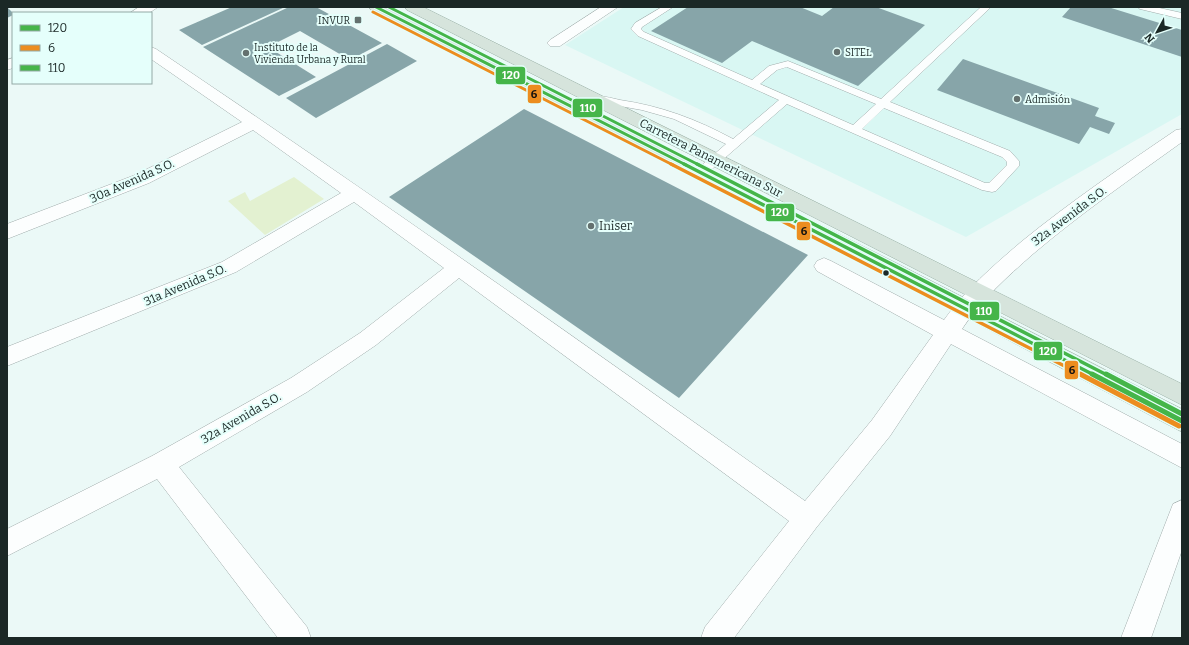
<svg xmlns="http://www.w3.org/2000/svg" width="1189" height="645" font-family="Bitter,serif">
	<rect width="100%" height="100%" fill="#ebf9f7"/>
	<path fill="#d9f7f3" d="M624,7h558v107l-216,123 -401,-192z"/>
	<path fill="#e3f1d1" d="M294,177l30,22 -59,36 -37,-34 17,-9 5,9z"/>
	<path fill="#87a5a9" d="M7,7l6,6v2l-6,3z
		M232,7h53l-83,38 -23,-15z
		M289,7h27l66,36 -32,17 -50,-29 -32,16 48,30 -37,19 -76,-49z
		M688,7h112l22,9 12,-9h42l49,18 -67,61 -106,-45 -30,22 -71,-32z
		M1071,7h37l74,23v27l-120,-40z
		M387,44l30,17 -101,57 -30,-20z
		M963,59l136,49 -4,8 20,7 -6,11 -19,-7 -11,17 -142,-54z
		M524,109l284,146 -129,143 -290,-201z"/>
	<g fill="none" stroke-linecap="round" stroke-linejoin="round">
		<defs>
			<path id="service" d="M662,7h11l-31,20 -1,2 3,3 108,48 17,-14 19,-5 93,38 100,-92h10l-101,95 120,49 9,10v5l-23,25 -4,1 -10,-2 -195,-86 -83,72h-8l-2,-3 2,-3 30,-26 -52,-25 -32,-9 -50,-9 -1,-2 1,-2c9,-2 19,1 28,3 41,6 76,19 113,39l46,-39 -141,-64 -7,-7 4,-6zM787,67l89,37 -23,21 -93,-41 17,-14zM884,108l118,49 5,5v3l-18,18h-4l-123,-54z
				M1138,7h17l27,6v6l-42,-10z"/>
			<path id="minor" d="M601,7h17l-58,39h-10l-3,-3 3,-3z
				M151,47l5,2c219,147 434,299 649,452l67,-81 61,-85 -116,-64 -3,-5 3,-5 7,-3 7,3 113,59c21,-30 49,-54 77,-78 49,-40 102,-76 155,-112l6,-1v13c-50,36 -102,72 -149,112 -26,23 -52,46 -71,75l220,115v24l-231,-124 -61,92 -74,92 -82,110h-33l4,-11 84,-106 -330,-243 -83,67 -69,47 -128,75 128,160 4,11h-33l-121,-159 -150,77v-27l145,-73 139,-78 69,-45 84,-65 -90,-66 -118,70 -229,94v-19l215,-85 119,-69 -88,-63 -104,53 -142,56v-15l128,-49 107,-53 -91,-63z
				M1182,500v50l-31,88h-30l52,-134z"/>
			<path id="tertiary" d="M139,7h19l-9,6h-19z
				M13,58v10l-6,2v-10z"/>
			<path id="trunk" d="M369,7h18l509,256 286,146v23l-300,-159 -511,-263z
				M405,7h18l759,377v21l-775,-395z"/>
		</defs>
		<use href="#service" stroke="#a0acab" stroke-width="1"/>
		<use href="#minor" stroke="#a0acab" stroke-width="1"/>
		<use href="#tertiary" stroke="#a0acab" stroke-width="1"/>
		<use href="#trunk" stroke="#9ab0a6" stroke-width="1"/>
		<use href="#service" fill="#fcfefe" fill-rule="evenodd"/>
		<use href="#minor" fill="#fcfefe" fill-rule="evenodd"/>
		<use href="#tertiary" fill="#fcfefe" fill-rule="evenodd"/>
		<use href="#trunk" fill="#d6e4dc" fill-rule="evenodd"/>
		<defs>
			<path id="bus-1-far2" d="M376,7l310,158"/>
			<path id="bus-1-far1" d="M684,164l410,211"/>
			<path id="bus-1" d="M1092,374l90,47"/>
			<path id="bus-2-far2" d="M373,12l300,153"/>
			<path id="bus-2-far1" d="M671,164l411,211"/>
			<path id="bus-2" d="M1080,374l99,52"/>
			<path id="bus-3-far2" d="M389,7l310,158"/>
			<path id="bus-3-far1" d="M697,164l410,211"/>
			<path id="bus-3" d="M1106,374l76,40"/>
		</defs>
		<use href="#bus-1-far2" stroke="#e5fffb" stroke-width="5"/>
		<use href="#bus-1-far1" stroke="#e5fffb" stroke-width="6"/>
		<use href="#bus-1" stroke="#e5fffb" stroke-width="8"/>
		<use href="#bus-2-far2" stroke="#e5fffb" stroke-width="5"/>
		<use href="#bus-2-far1" stroke="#e5fffb" stroke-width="6"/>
		<use href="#bus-2" stroke="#e5fffb" stroke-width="8"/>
		<use href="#bus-3-far2" stroke="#e5fffb" stroke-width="5"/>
		<use href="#bus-3-far1" stroke="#e5fffb" stroke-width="6"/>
		<use href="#bus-3" stroke="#e5fffb" stroke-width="8"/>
		<use href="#bus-1-far2" stroke="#45b549" stroke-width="3"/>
		<use href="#bus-1-far1" stroke="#45b549" stroke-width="3.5"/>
		<use href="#bus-1" stroke="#45b549" stroke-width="5"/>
		<use href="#bus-2-far2" stroke="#ec8d1f" stroke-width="3"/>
		<use href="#bus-2-far1" stroke="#ec8d1f" stroke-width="3.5"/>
		<use href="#bus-2" stroke="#ec8d1f" stroke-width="5"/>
		<use href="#bus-3-far2" stroke="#45b549" stroke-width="3"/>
		<use href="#bus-3-far1" stroke="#45b549" stroke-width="3.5"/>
		<use href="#bus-3" stroke="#45b549" stroke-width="5"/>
	</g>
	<g fill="#64716f" stroke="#e5fffb" stroke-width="1.5">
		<rect x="354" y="16" width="8" height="8" rx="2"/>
		<circle cx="837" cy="52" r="4"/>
		<circle cx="246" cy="53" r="4"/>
		<circle cx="1017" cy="99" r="4"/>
		<circle cx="591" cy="226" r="4"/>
	</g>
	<circle fill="#1b2826" stroke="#e5fffb" stroke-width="1.5" cx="886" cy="273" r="3.5"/>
	<g text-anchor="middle" stroke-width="4" stroke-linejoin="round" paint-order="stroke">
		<g font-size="10" fill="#1b2826" stroke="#e5fffb" text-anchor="start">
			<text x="350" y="24" text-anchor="end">INVUR</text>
			<text x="254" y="51">Instituto de la<tspan x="254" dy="12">Vivienda Urbana y Rural</tspan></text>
			<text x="845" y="56">SITEL</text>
			<text x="1025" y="103">Admisión</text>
		</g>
		<g font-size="12" fill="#1b2826" stroke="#e5fffb">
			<text transform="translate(711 158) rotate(27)" y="4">Carretera Panamericana Sur</text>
			<text transform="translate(132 181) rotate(-24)" y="4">30a Avenida S.O.</text>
			<text transform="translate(1069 216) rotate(-37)" y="4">32a Avenida S.O.</text>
			<text transform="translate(185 285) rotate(-23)" y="4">31a Avenida S.O.</text>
			<text transform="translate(241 418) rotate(-30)" y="4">32a Avenida S.O.</text>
		</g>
		<g font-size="12" fill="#1b2826" stroke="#e5fffb" text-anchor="start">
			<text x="599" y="230">Iniser</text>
		</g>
	</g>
	<g stroke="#e5fffb" stroke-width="1.5">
		<rect x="495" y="66" width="31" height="19" rx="4" fill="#45b549"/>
		<rect x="527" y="84" width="15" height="20" rx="4" fill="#ec8d1f"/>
		<rect x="572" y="98" width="31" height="20" rx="4" fill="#45b549"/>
		<rect x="765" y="203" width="30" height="19" rx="4" fill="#45b549"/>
		<rect x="796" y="221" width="15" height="20" rx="4" fill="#ec8d1f"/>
		<rect x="969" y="301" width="31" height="20" rx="4" fill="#45b549"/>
		<rect x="1033" y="341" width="30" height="20" rx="4" fill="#45b549"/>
		<rect x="1064" y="360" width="15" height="20" rx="4" fill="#ec8d1f"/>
	</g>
	<g font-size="11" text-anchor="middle" font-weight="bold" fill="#fff">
		<text x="511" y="79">120</text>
		<text x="588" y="112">110</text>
		<text x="780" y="216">120</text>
		<text x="984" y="315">110</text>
		<text x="1048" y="355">120</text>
	</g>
	<g font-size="11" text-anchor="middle" font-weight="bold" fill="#111">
		<text x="534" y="98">6</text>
		<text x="804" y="235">6</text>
		<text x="1072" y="374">6</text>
	</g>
	<rect width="1189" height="645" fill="none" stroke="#1b2826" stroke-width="16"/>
	<rect x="12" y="12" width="140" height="72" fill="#e5fffb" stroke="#94a9a6"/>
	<rect x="20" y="25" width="20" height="6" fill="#45b549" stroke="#94a9a6"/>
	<text x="48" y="32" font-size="12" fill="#1b2826">120</text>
	<rect x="20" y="45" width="20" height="6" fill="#ec8d1f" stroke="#94a9a6"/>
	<text x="48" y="52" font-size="12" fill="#1b2826">6</text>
	<rect x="20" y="65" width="20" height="6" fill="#45b549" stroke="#94a9a6"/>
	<text x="48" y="72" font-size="12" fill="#1b2826">110</text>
	<g transform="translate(1157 32) rotate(230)" stroke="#e5fffb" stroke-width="3" paint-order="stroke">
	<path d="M0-3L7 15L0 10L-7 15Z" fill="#1b2826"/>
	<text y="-6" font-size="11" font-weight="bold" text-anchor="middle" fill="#1b2826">N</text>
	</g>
</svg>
